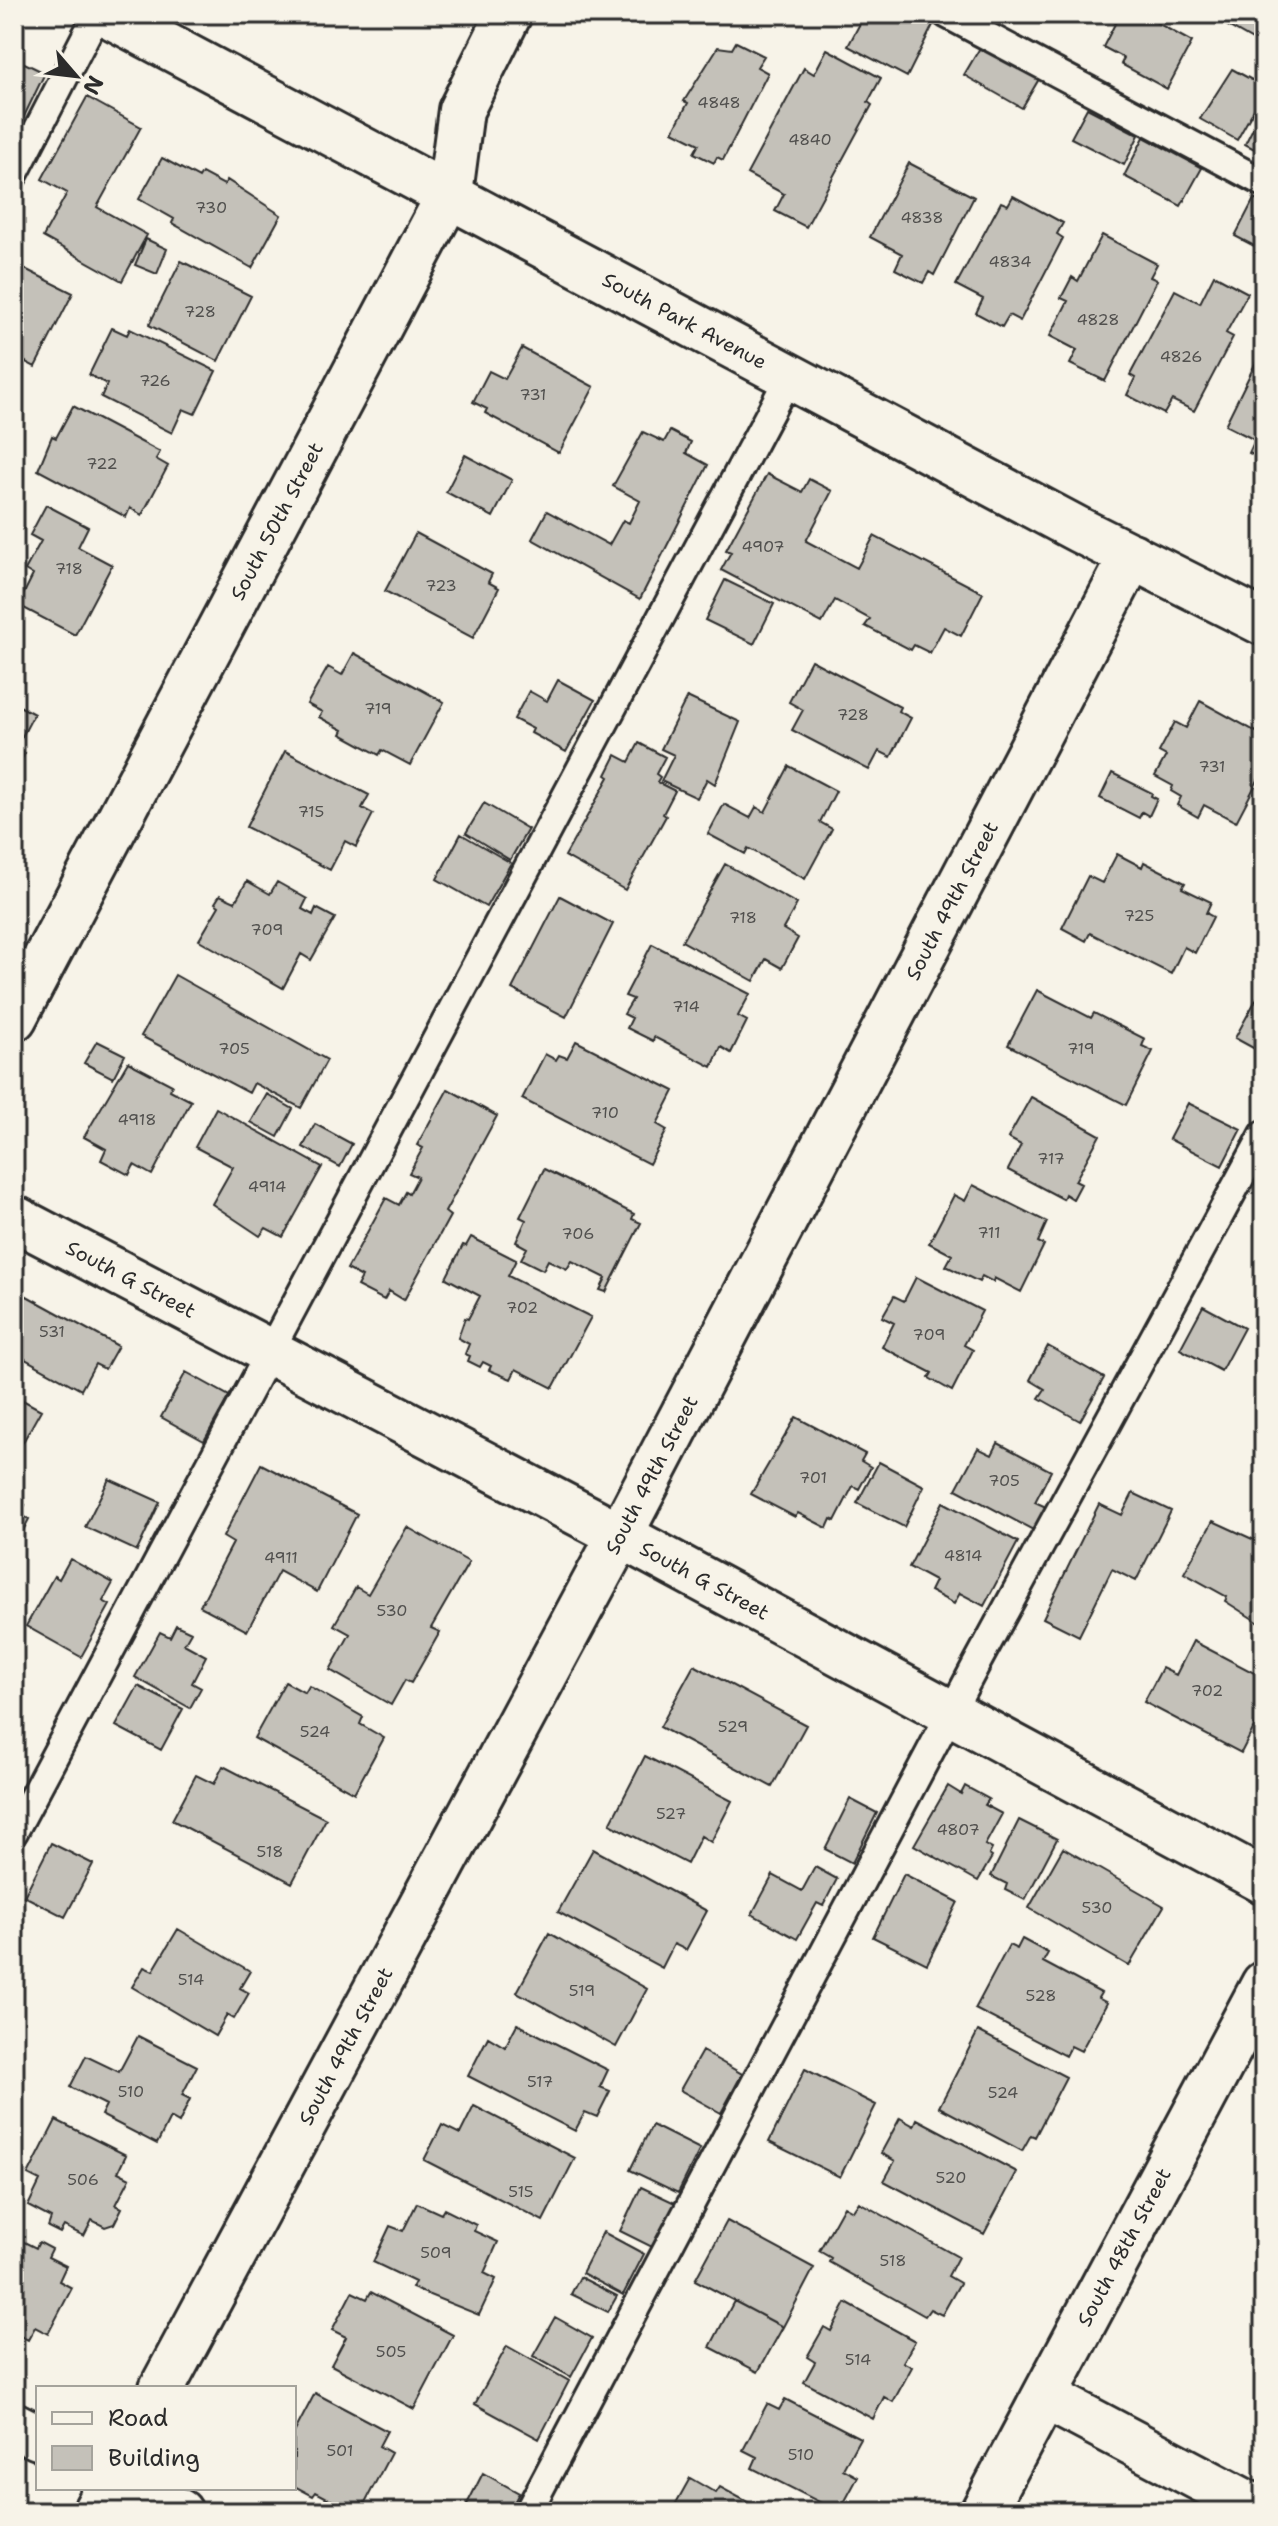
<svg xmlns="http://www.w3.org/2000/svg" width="1278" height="2526" font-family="'Shantell Sans',sans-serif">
	<rect width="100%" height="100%" fill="#f7f3e8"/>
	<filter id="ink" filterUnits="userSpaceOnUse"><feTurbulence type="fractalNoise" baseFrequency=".0125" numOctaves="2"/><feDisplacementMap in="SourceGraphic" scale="16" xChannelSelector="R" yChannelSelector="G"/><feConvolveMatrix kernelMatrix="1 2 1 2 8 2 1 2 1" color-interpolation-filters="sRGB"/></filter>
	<g filter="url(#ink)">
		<path fill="#c4c1b9" stroke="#2b2b2b" stroke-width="2" d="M865,14h52l17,9 -27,54 -59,-31z
			M1120,14h21l51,28 -25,47 -46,-25 3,-6 -21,-11z
			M1225,14h39v16l-6,13 -37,-21z
			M736,42l28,14 -7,11 11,6 -45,87 -6,-3 -3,6 -20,-10 5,-9 -26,-13 15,-28 -4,-2 34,-54 14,2z
			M981,46l58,33 -17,29 -58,-33z
			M827,49l54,29 -13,24 4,3 -66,122 -31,-16 9,-17 -37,-20 57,-106 10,6z
			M14,58l31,15 -31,64z
			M1232,69l31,17 -4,7 3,2 -25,45 -37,-21z
			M87,97l54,30 -44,80 50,28 -25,46 -79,-44 24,-44 -25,-14z
			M1264,106v48l-19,-10z
			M1087,108l52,27 -15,30 -53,-27z
			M1144,137l58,31 -21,38 -57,-30z
			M162,158l37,20 3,-5 22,12 3,-5 54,35 -29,53 -80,-45 2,-4 -35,-20z
			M909,163l65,34 -40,78 -5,-3 -6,11 -28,-14 7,-15 -32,-17z
			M1013,196l50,27 -6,11 6,4 -43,83 -11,-6 -7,12 -26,-14 7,-14 -27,-14 45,-83 7,3z
			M1254,199l10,5v47l-29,-15z
			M1102,235l55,29 -7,13 7,3 -52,101 -35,-17 7,-14 -27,-14 18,-35 -7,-3 11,-21 6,4z
			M146,239l21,10 -10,25 -22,-9z
			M181,261l70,35 -33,65 -69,-36z
			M15,264l58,29 -38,74 -21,-11z
			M1214,275l34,18 -22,40 7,4 -39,74 -22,-11 -8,14 -37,-19 8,-17 -5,-3 45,-85 25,13z
			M112,328l15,7 3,-6 86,42 -21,43 -12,-5 -11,24 -71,-36 6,-13 -18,-9z
			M1264,346v114l-15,-7 6,-13 -30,-15z
			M522,348l72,39 -35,66 -74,-40 2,-4 -14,-7 16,-31 16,8z
			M73,406l87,46 -4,7 12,7 -26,49 -12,-7 -4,9 -88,-47 14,-34 4,2z
			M670,431l21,11 -5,11 22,12 -68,134 -108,-60 15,-28 62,34 14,-25 6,3 11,-22 -27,-15 30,-54 21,10z
			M465,455l47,25 -19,37 -47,-25z
			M767,474l35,18 7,-13 23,12 -26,50 51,27 17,-32 109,57 -22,43 -17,-9 -14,26 -16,-8 -3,5 -46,-24 5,-7 -35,-19 -13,23 -101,-53 10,-18 -5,-2z
			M46,505l42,22 -10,20 34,18 -37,70 -57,-30 15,-30 -8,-5 16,-29 -11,-6z
			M416,533l76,41 -4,8 11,6 -26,50 -88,-47z
			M725,580l49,24 -20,40 -49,-24z
			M354,653l90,49 -34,63 -28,-15 -3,5 -38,-21 2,-4 -24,-13 3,-5 -15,-8 21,-37 14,8z
			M811,660l89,47 -2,4 13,7 -20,39 -12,-6 -10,19 -77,-40 11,-20 -14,-8z
			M558,680l37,20 -29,52 -35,-19 2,-4 -19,-10 15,-28 18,10z
			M687,697l53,25 -25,62 -8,-5 -10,19 -36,-17 13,-26 -13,-6z
			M1200,701l64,35v47l-6,-3 -22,42 -32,-17 -6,12 -21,-12 4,-8 -10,-6 2,-5 -18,-10 11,-20 -7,-4 16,-30 11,6z
			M14,703l20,11 -18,34 9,5 -11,21z
			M639,743l26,14 -9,17 4,3 -3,5 18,9 -12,23 3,2 -41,74 -60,-34 44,-79 -3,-2 10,-20 13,7z
			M285,751l84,44 -7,13 11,6 -17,33 -11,-6 -15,29 -84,-43z
			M789,766l47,25 -16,31 12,7 -27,50 -57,-31 -3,6 -37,-20 16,-30 26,14 6,-11 9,5z
			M1112,773l40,20 -1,3 6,3 -8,17 -7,-4 -3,6 -39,-20z
			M484,803l44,26 -18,31 -44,-27z
			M461,834l50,29 -25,44 -49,-28z
			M1117,854l25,13 2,-5 41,21 -3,5 29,14 -5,11 7,4 -18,36 -11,-6 -13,27 -81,-41 -4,8 -24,-13 26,-52 14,7z
			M725,864l72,40 -14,25 15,9 -16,30 -16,-9 -12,22 -72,-40z
			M247,881l23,13 7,-12 30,17 -5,10 11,6 3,-7 19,10 -24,42 -10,-6 -18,34 -84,-48 20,-34 -4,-3 5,-8 15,7z
			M560,896l53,28 -47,93 -54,-28z
			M652,944l98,50 -12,22 9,5 -16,32 -10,-6 -9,20 -58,-30 -1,4 -26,-13 5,-10 -8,-4 9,-15 -8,-3z
			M175,975l152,85 -26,48 -47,-25 -5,10 -108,-57z
			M1037,990l54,28 3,-5 51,26 -3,7 11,5 -27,54 -118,-60z
			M1258,996l6,3v55l-29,-16z
			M97,1041l28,14 -12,23 -29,-15z
			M576,1041l98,50 -17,33 10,6 -18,34 -127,-65 23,-45 11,6 3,-5 8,3z
			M128,1062l44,23 -2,5 21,11 -39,74 -18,-10 -5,10 -28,-15 5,-11 -22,-12z
			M448,1089l49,27 -52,96 5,4 -46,84 -15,-9 -5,9 -27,-14 5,-9 -15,-8 39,-71 13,7 7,-13 3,2 9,-17 -9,-4 14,-25 -6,-3z
			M267,1094l26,15 -15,28 -27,-15z
			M1031,1097l69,38 -25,46 6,3 -8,15 -8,-5 -2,5 -55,-29 13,-25 -13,-7z
			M1188,1103l53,26 -19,37 -53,-27z
			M216,1108l106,59 -39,70 -17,-9 -6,8 -48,-32 21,-37 -38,-20z
			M315,1124l37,20 -12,23 -37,-20z
			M544,1169l90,45 -2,5 9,4 -35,69 -6,-2 6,-12 -34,-17 -5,8 -19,-9 -5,10 -22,-11 6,-11 -11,-6 10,-22 -6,-3z
			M973,1185l74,37 -9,20 6,3 -23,47 -27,-14 -1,4 -11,-6 -3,6 -33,-16 6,-11 -23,-12 25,-48 11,6z
			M471,1237l45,23 -8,16 83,41 -38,71 -37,-19 -5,10 -22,-9 2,-4 -8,-4 -3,5 -12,-6 2,-5 -5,-2 4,-10 -11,-6 7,-20 3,1 12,-23 -34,-18 17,-33 3,1z
			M916,1277l66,34 -18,34 9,5 -21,41 -23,-13 3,-5 -50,-26 12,-24 -12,-6 12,-21 10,5z
			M25,1295l93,51 -13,23 -10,-5 -14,26 -67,-37v-38z
			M1203,1306l41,22 -23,43 -41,-22z
			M1048,1346l56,32 -24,43 -41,-23 6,-9 -15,-9z
			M186,1372l43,24 -25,45 -43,-24z
			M14,1388l6,4 -3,5 24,13 -27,48z
			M796,1417l69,37 -4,7 10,6 -12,22 -6,-3 -18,35 -4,-2 -4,9 -29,-15 -3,4 -44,-23z
			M998,1443l53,28 -16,31 11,5 -13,23 -77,-41 22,-41 14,7z
			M879,1462l45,24 -20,41 -47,-24z
			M261,1464l96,50 -40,78 -38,-21 -32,60 -47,-25 33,-63 -10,-6z
			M109,1479l51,23 -23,49 -52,-24z
			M1133,1493l38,18 -35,70 -24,-12 -33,67 -36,-18 56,-114 23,11z
			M14,1499l11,6 -5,10 9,4 -15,29z
			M943,1502l75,40 -34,64 -24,-13 -6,11 -24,-13 5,-10 -26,-14z
			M1213,1521l48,22 3,-2v85l-39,-25 2,-4 -43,-24z
			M407,1527l62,35 -38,66 9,4 -29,51 -6,-3 -14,25 -61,-35 20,-36 -16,-9 22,-38 12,7z
			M70,1559l43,24 -10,18 7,4 -29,52 -55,-31 28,-50 5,3z
			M176,1625l15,7 -7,12 22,12 -14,27 9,5 -11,20 -55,-31 25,-45 10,5z
			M1193,1641l71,37v30l-23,45 -97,-51 18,-34 14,7z
			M694,1665l112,60 -34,62 -112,-60z
			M285,1682l20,11 4,-7 54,31 -3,7 24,14 -30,55 -100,-55z
			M138,1686l45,23 -22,41 -45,-24z
			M645,1756l87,45 -21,41 -10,-6 -14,28 -77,-40z
			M223,1766l103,53 -34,64 -120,-63 24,-45 18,9z
			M948,1786l13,8 4,-8 24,13 -4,6 17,9 -17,31 7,4 -3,6 3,2 -14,24 -64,-36z
			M850,1799l27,14 -25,50 -27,-14z
			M1019,1820l38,19 -32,61 -20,-10 2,-6 -16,-8z
			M51,1843l42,21 -28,53 -41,-21z
			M1063,1848l101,58 -35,60 -100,-58z
			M593,1849l114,62 -21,39 -12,-6 -12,24 -104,-56z
			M815,1867l22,12 -14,27 -6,-3 -20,36 -45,-25 21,-39 29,16z
			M904,1874l54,28 -31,62 -54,-27z
			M178,1929l72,42 -10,17 9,5 -15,26 -7,-4 -12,21 -83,-49 12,-20 9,4z
			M549,1933l98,56 -31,58 -99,-55z
			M1022,1939l26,14 -5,9 58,31 -3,5 9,5 -26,48 -10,-5 -5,10 -91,-47 34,-64 8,4z
			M517,2024l91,46 -8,17 10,4 -13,26 -12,-5 -10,19 -107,-55 20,-39 17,10z
			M978,2031l88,46 -31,60 -4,-2 -9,16 -83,-44z
			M138,2036l59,30 -15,29 8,4 -11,24 -9,-5 -13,26 -56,-29 5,-10 -36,-18 16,-31 33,16z
			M702,2051l40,23 -21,39 -41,-23z
			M805,2069l71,36 -36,72 -71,-35z
			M474,2106l101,52 -32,63 -119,-61 18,-35 18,9z
			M900,2118l14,8 3,-7 100,53 -33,62 -100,-53 11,-20 -14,-8z
			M56,2120l70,35 -8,17 12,6 -14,27 6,3 -8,16 -9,3 -13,-7 -8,16 -20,-10 -4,7 -12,-6 3,-9 -23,-12 12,-25 -12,-6z
			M652,2125l48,24 -22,44 -48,-23z
			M641,2187l34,16 -21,45 -34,-17z
			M859,2202l99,55 -10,19 12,7 -18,32 -12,-6 -5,7 -96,-54 2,-4 -12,-7 25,-45 9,5z
			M417,2203l24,11 3,-5 32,16 -2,6 24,11 -14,31 12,6 -17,36 -67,-27 3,-6 -42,-20 17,-36 13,5z
			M727,2221l87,47 -31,59 -88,-47z
			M603,2232l41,22 -21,41 -41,-22z
			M14,2237l22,11 3,-6 13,7 -4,8 18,9 -7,15 13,7 -24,46 -13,-7 -7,13 -14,-7z
			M580,2277l37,19 -9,16 -37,-18z
			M352,2292l15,7 4,-7 82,43 -39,74 -83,-44 15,-28 -14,-7z
			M734,2301l49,26 -25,45 -48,-25z
			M846,2303l69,38 -12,21 9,5 -19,35 -9,-5 -11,22 -69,-37 11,-20 -8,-5 17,-30 7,4z
			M555,2317l37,21 -21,39 -38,-21z
			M507,2346l62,35 -30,58 -64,-35z
			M315,2393l72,38 -8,15 12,7 -31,59h-18l-14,-7 3,-5 -15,-8 -3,4 -19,-10v-53z
			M785,2399l75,39 -17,31 15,8 -19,35 -87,-44 5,-11 -14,-7 24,-46 12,6z
			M483,2473l36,20 -10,19h-46z
			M690,2478l26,15 4,-6 46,25h-95z"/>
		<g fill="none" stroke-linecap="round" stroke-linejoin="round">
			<defs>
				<path id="lane" d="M946,14l318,169
					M14,175l83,-161
					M14,1832l776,-1457
					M528,2512l449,-849 287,-529"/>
				<g id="street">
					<path id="s1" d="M107,14l972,516 185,93"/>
					<path id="s2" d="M14,1018l436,-825 11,-83 48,-96"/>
					<path id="s3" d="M14,1218l606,317 644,346"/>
					<path id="s4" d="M162,2388l458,-853 512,-979"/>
					<path d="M1046,2397l218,115"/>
					<path d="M14,2425l24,12"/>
					<path d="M135,2488l45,24"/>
					<path d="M95,2512l13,-24"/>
				</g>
				<g id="secondary">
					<path id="s5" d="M983,2512l281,-528"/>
				</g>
			</defs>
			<use href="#lane" stroke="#2b2b2b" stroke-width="32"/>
			<use href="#street" stroke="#2b2b2b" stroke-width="50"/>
			<use href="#secondary" stroke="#2b2b2b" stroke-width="50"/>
			<use href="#lane" stroke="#f7f3e8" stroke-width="26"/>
			<use href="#street" stroke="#f7f3e8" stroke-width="44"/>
			<use href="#secondary" stroke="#f7f3e8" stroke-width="44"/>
		</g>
	</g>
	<g text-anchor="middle" stroke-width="8" stroke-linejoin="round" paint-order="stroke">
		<g font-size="16" fill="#51504e">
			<text x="719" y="108">4848</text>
			<text x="810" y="145">4840</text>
			<text x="211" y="213">730</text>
			<text x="922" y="223">4838</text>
			<text x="1010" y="267">4834</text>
			<text x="200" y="317">728</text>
			<text x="1098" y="325">4828</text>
			<text x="1181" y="362">4826</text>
			<text x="155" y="386">726</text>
			<text x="533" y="400">731</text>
			<text x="102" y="469">722</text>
			<text x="763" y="552">4907</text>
			<text x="69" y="574">718</text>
			<text x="441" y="591">723</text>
			<text x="378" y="714">719</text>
			<text x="853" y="720">728</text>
			<text x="1212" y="772">731</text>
			<text x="311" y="817">715</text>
			<text x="1139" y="921">725</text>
			<text x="743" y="923">718</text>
			<text x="267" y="935">709</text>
			<text x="686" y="1012">714</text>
			<text x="234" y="1054">705</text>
			<text x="1081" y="1054">719</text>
			<text x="605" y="1118">710</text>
			<text x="137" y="1125">4918</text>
			<text x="1051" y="1164">717</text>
			<text x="267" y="1192">4914</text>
			<text x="989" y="1238">711</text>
			<text x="578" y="1239">706</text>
			<text x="522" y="1313">702</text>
			<text x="52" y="1337">531</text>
			<text x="929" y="1340">709</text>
			<text x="813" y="1483">701</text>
			<text x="1004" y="1486">705</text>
			<text x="963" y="1561">4814</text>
			<text x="281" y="1563">4911</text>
			<text x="392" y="1616">530</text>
			<text x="1207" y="1696">702</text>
			<text x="733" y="1732">529</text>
			<text x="315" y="1737">524</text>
			<text x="671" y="1819">527</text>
			<text x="958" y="1835">4807</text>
			<text x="270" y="1857">518</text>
			<text x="1097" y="1913">530</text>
			<text x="191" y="1985">514</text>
			<text x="582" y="1996">519</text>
			<text x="1041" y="2001">528</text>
			<text x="540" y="2087">517</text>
			<text x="131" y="2097">510</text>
			<text x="1003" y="2098">524</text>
			<text x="951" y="2183">520</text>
			<text x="83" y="2185">506</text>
			<text x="521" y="2197">515</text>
			<text x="436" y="2258">509</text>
			<text x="893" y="2266">518</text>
			<text x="391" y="2357">505</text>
			<text x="858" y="2365">514</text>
			<text x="340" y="2456">501</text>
			<text x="801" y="2460">510</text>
		</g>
		<g font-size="20" fill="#2b2b2b" stroke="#f7f3e8">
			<text dy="7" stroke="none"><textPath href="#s1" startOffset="654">South Park Avenue</textPath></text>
			<text dy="7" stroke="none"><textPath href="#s2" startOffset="562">South 50th Street</textPath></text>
			<text dy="7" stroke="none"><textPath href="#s4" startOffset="1684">South 49th Street</textPath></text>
			<text dy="7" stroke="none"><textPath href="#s3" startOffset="132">South G Street</textPath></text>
			<text dy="7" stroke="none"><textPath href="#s4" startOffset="1036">South 49th Street</textPath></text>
			<text dy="7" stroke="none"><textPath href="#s3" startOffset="780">South G Street</textPath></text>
			<text dy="7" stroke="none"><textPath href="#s4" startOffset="388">South 49th Street</textPath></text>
			<text dy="7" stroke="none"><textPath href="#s5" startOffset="300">South 48th Street</textPath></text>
		</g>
	</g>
	<rect width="1278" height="2526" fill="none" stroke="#f7f3e8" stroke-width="48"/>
	<rect x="24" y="24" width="1230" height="2478" fill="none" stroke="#2b2b2b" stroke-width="3" filter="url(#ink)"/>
	<rect x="36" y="2386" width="260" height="104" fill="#f7f3e8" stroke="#a5a39c" stroke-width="2"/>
	<rect x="52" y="2412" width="40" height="12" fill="#f7f3e8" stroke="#a5a39c" stroke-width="2"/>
	<text x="108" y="2426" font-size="24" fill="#2b2b2b">Road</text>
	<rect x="52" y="2446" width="40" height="24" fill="#c4c1b9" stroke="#a5a39c" stroke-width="2"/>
	<text x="108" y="2466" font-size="24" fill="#2b2b2b">Building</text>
	<g transform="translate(76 76) rotate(118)" stroke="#f7f3e8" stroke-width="6" paint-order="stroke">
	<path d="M0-6L14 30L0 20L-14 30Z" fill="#2b2b2b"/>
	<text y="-12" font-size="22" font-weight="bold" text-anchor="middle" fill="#2b2b2b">N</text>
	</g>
</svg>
